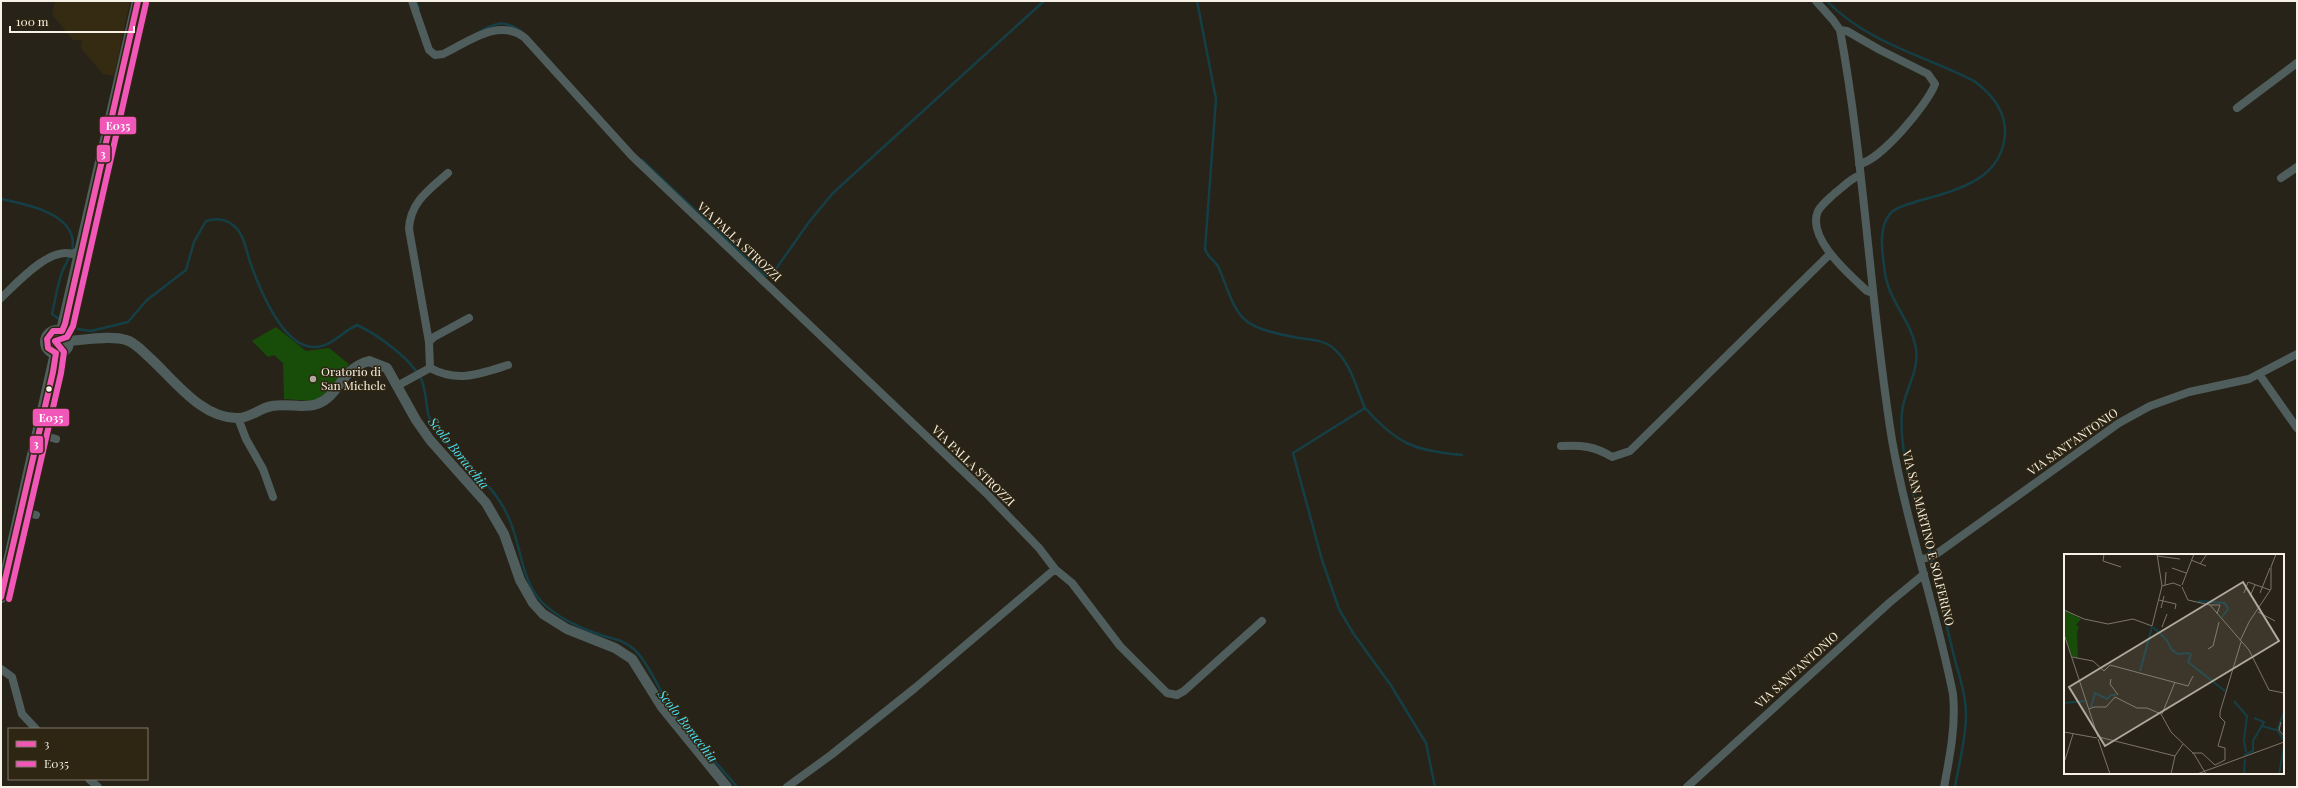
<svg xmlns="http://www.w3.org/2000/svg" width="2298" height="788" font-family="'Playfair Display',serif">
	<rect width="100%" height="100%" fill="#282318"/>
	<path fill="#352b12" d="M55,1h75l-16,75 -11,-2 -22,-26 1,-8h-9l-21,-26z"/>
	<path fill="#184d09" d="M276,327l30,24 23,-3 20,16 -21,28 -15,9 -29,-2 -1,-36 -9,-8 -6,2 -16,-16z"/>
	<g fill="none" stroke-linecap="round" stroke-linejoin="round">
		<path stroke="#153f46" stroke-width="2.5" d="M416,1l3,7
			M1197,1l19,98 -11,150c2,8 10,11 14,19 20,51 18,58 75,69 13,3 28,2 38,10 19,15 24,41 33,61l-72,45 29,107 17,49 14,24 37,51 36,59 9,44
			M1827,1c39,41 98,55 147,80 18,13 32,30 31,53 -3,48 -53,57 -90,68 -8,3 -20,5 -25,12 -13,15 -7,42 -5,59 4,28 26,48 31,75 3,20 -7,35 -12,54 -5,17 -2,39 1,57 5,31 16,63 25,94 8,31 14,63 22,95 5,22 14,44 14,67 0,24 -7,48 -11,72
			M477,33c18,-10 26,-14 44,-2
			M642,160l122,115 7,1 38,-54 24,-29 211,-192
			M1,199c23,5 72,13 72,45 0,10 -9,21 -12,31 -4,13 -6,26 -9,39l7,5
			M71,324l7,5 13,2 37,-9 19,-22 39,-30 8,-28 12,-21c10,-3 20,-2 28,5 10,8 12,24 16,36 9,25 32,86 65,85 16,0 28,-16 42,-22 20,9 56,35 65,56 7,19 1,33 15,50 22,29 54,50 70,83 14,27 13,65 34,87 14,15 38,27 57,33 13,5 26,5 37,16 14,14 23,38 34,55 19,29 46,55 68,82
			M1365,408c33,37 49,42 97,47"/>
		<path stroke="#4f5e5c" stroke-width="8" d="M412,1l17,49 6,5 8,-1c25,-12 56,-37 82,-16l107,118 354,337 53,55 16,21 17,14 48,63 47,47 10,2 7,-4 78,-70
			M1816,1l17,19 7,10c25,136 30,274 52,410 15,86 44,168 61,254 3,31 -3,62 -9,93
			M1840,30l7,1 33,19 48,24 7,10c-7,20 -56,78 -76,80
			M2237,108l60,-45
			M1860,175c-10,4 -17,12 -25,18 -5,5 -13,11 -17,18 -12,27 32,64 49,80l6,2
			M2281,178l16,-11
			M1,298c16,-15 48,-51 71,-44l10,-5
			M429,342l5,-5 35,-19
			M430,368l-1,-26 -20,-113c1,-27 21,-40 39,-56
			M2259,374l38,54
			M397,386l33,-18c28,15 50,6 78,-3
			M238,418l8,21 17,30 10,28
			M39,434l17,5
			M1561,446c20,-1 34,0 51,11l18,-6 200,-197
			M21,511l15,4
			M1920,560l15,-5 184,-132 31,-17 39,-14 60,-13 48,-25
			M1,669l11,8 10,37 14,15
			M89,779l9,8
			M787,787l44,-32 84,-67 140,-119
			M1687,787l202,-184 35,-29"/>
		<path stroke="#4f5e5c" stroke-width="10" d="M68,341c16,-1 44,-6 58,-1 9,2 17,12 24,18 24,22 52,61 88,60 12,0 22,-10 34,-12 15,-3 31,3 45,-2 23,-8 23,-35 52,-43l18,7 29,52 14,20 56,63 18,31 16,46 13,23 10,11 24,15 48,19 17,11 30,48 65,80"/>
		<path stroke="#4f5f5d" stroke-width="12" d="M46 342a11 11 0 1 1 22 0a11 11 0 1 1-22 0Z
			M62,331l76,-330
			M1,597l55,-244"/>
		<defs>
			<path id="bus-1" d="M1,597l52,-225 3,-19 -8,-5 -1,-9 6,-8h9l3,-7 73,-323"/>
			<path id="bus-2" d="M9,599l52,-226 3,-21 -9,-11 12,-4 6,-11 73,-323"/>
		</defs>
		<use href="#bus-1" stroke="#2e2512" stroke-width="9"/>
		<use href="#bus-2" stroke="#2e2512" stroke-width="9"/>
		<use href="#bus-1" stroke="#f058b3" stroke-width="6"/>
		<use href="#bus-2" stroke="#f157b8" stroke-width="6"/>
	</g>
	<circle fill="#afa99d" stroke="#2e2512" stroke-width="1.5" cx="313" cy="379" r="4"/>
	<circle fill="#f7f1e5" stroke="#2e2512" stroke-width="1.5" cx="49" cy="389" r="3.5"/>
	<g text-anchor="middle" stroke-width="3" stroke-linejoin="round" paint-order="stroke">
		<g font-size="12" fill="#f7f1e5" stroke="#2e2512">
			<text transform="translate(739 242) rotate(43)" y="4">VIA PALLA STROZZI</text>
			<text transform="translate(2073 442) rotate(-35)" y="4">VIA SANT'ANTONIO</text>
			<text transform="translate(973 466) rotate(44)" y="4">VIA PALLA STROZZI</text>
			<text transform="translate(1928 538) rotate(76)" y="4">VIA SAN MARTINO E SOLFERINO</text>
			<text transform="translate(1797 670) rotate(-42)" y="4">VIA SANT'ANTONIO</text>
		</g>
		<g font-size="12" fill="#f7f1e5" stroke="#2e2512" text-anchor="start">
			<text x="321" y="376">Oratorio di<tspan x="321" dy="14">San Michele</tspan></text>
		</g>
		<g font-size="13" font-style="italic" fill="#49def7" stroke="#2e2512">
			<text transform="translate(459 453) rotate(51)" y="5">Scolo Boracchia</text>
			<text transform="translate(688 726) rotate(52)" y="5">Scolo Boracchia</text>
		</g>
	</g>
	<g transform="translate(2064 554)">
		<rect width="220" height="220" fill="#282318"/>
		<path d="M0,56l17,9 -5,6 3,2 -2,5 1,26 -6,-2 -8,-24z" fill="#184d09"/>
		<path fill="none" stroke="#153f46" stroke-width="2" d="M134,47l27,2 3,6 -6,8M89,73l13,12 6,11 6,4 11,-1 2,2 -3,7 37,29M76,117l12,-44M170,147l13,15 -3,24 2,12M0,149l21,-2M27,153l4,-14 12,6 4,-4h5M198,172l14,4M220,186l-7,-10 7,-18M180,201l9,-4v-10l11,-19 -10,-4M180,220l1,-15M215,220l5,-27"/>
		<path fill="none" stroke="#7b756a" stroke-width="1" d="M40,0l-1,7 18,6M93,0l5,32M93,2l23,3M127,6l15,6M136,10l7,-10M108,14l14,5M101,31l1,-13M118,31l12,-31M118,33l6,13 22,5 39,45 20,40 15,3M180,39l4,-11 22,8M196,39l10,-25M186,42l5,-11M95,46l17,4 -1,5M146,51h10l-3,9M97,54l3,-12M0,56l20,9 24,5 25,-5 19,7 10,-40 11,-3 8,3M194,58l17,9M98,73l5,-13M0,80l34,103M176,87l9,-19 22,-33v-22l5,-13M144,95l5,-3 6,-24M8,103l21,4 11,10 6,-6 78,21 5,-10M47,125l-1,5 8,11M25,155l5,-2h12l9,-10 22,11h10l14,6 10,18 23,22 12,20M98,160l13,-32M217,168l-2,8 5,6M0,178l33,6M35,183l76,19 8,-12M34,185l12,35M128,199h10l13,12 10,-5v-12l-7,-2 7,-24 -5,-5v-5l21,-70M1,206l8,-26M107,220l4,-18M133,220l87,-32"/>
		<path fill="#afa99d" fill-opacity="0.15" stroke="#afa99d" stroke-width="2" d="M179,28l36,59 -174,105 -36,-59z"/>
		<rect width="220" height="220" fill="none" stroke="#f7f1e5" stroke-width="2"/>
	</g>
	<g stroke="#2e2512" stroke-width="1.5">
		<rect x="99" y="116" width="38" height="19" rx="4" fill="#f157b8"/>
		<rect x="96" y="144" width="15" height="19" rx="4" fill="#f058b3"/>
		<rect x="32" y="408" width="38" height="19" rx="4" fill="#f157b8"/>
		<rect x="29" y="435" width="15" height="19" rx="4" fill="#f058b3"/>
	</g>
	<g font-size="11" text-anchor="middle" font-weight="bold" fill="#fff">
		<text x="118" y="130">E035</text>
		<text x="103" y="158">3</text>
		<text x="51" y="422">E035</text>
		<text x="36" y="448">3</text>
	</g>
	<rect width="2298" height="788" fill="none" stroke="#f7f1e5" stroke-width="4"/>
	<rect x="8" y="728" width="140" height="52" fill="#2e2512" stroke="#7e7766"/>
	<rect x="16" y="741" width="20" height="6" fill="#f058b3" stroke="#7e7766"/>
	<text x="44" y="748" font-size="12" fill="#f7f1e5">3</text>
	<rect x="16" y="761" width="20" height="6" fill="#f157b8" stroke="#7e7766"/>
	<text x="44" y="768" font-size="12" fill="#f7f1e5">E035</text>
	<path d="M10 26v6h124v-6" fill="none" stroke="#f7f1e5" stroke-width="2"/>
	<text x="16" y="26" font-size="12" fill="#f7f1e5" stroke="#2e2512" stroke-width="3" paint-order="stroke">100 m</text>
</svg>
